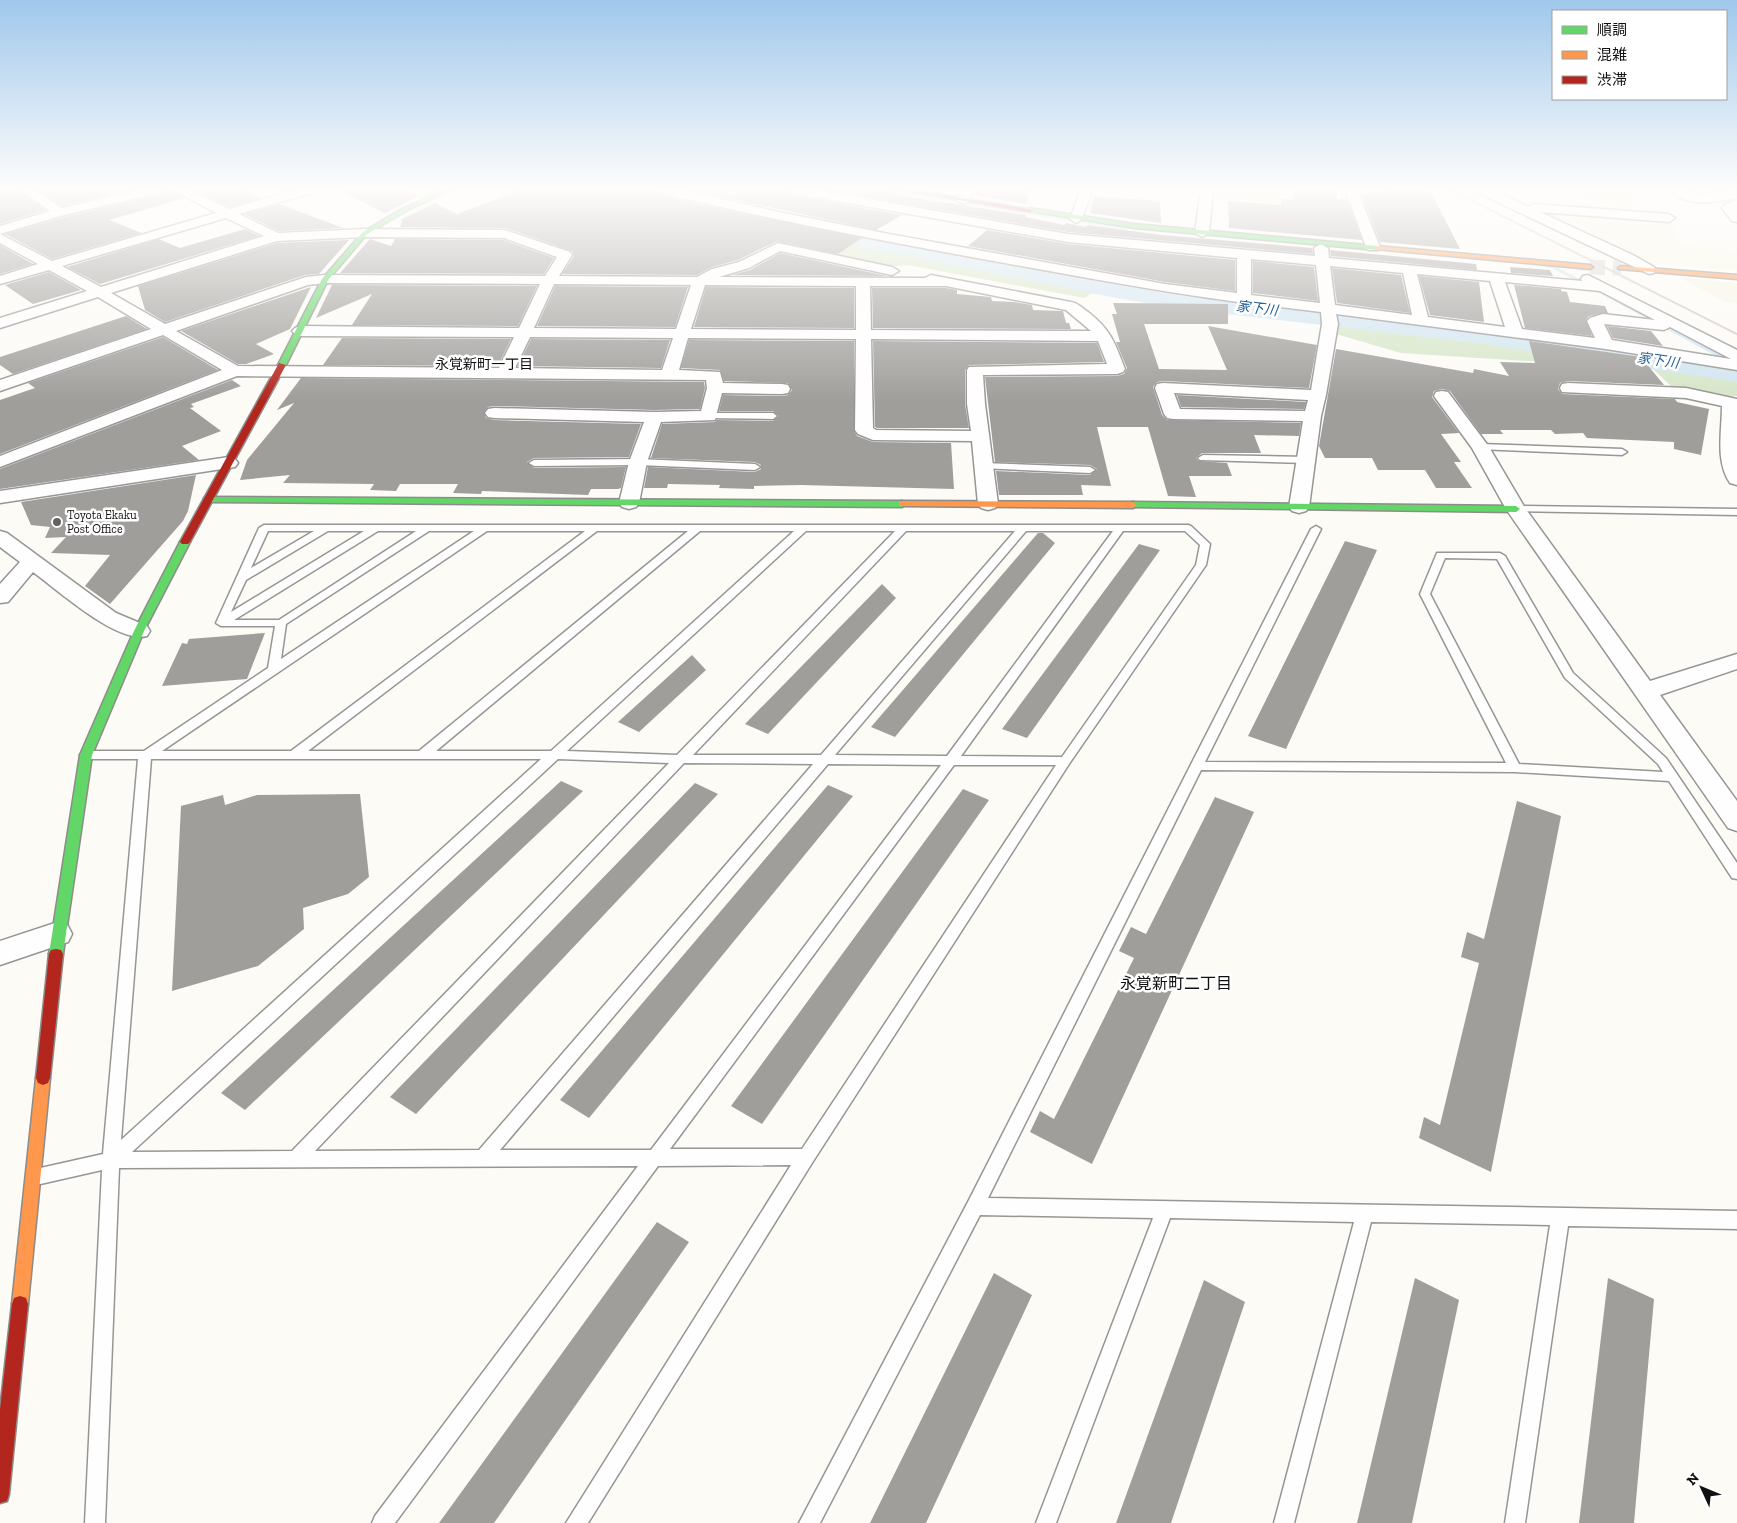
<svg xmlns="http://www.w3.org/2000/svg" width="1737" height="1523" font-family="'Zilla Slab','Noto Sans JP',serif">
	<rect width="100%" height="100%" fill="#fcfbf6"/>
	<path fill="#f6f5e4" d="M1534,210l137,11 10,24 56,5v20l-93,-8z
		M1678,277l59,6v20l-11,-1z"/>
	<path fill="#d6e6c8" d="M1215,189h62l-3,13 -60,-5z
		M1541,189h80l12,14z
		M788,227l313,61 -17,10 -176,-33 -21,2 -101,-22 -18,1 -9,-4z
		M1338,320l143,16 256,37v23l-14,1 -52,-11 -18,-17 -252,-16 -65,-19z"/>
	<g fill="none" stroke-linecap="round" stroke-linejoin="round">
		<path fill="#d1e5f1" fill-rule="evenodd" d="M870,189h9l249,40 -2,1z
			M1543,265l12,1 182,97v4l-185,-99 -9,-1z"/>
		<path fill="#d1e5f1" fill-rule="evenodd" d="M795,217l310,61 71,12 308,36 253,36v20l-253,-38 -308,-36 -71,-12 -319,-65 -4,-6 4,-6z"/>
	</g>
	<path fill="#a09e9b" d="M0,189h17l29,21 -46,14z
		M36,189h100l-74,17z
		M167,189l18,9 -76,22 33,13 -90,26 -47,-25 59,-17 99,-23z
		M190,189h49l23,9 -33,9z
		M337,189h67l15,7 -34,17z
		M522,189h132l4,5 40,10 164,34 -24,16 -61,-13 -39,19 -26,7 -15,8 -135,-1 12,-18 -2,-5 -66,-23 -106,-1 2,-6 -2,-1 35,-17 22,11z
		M685,189h98l8,6 111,20 -26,15z
		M821,189h67l9,6 129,20v2l38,8 2,-2 20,4 1,-2 75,10 150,13 1,6 -245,-22z
		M977,189h52l-2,15 -53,-9z
		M1294,189l43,1v10l9,-2 16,42 -133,-12 -1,-27 53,4v-6l12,1z
		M1400,189h21l11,5 28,55 -80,-7 -18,-47z
		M1094,196l66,5 1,22 -71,-10z
		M280,204l63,24 -65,3 -34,-17z
		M245,229l14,7 -159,48 -33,-17 92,-28 21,9z
		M987,230l81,14 167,16v31l-70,-9 -197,-36z
		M370,239l21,7 4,-7 109,1 50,18 -10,16 -204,-1z
		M349,240l-30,34 -14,1 -140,47 -20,-12 -7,-24 139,-43z
		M0,245l33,19 -33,10z
		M1330,250l146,14 1,6 -146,-14z
		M780,253l107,23 -155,-1 18,-5z
		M1253,261l61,6 4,34 -65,-8z
		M1510,267l40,3 3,6 -42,-3z
		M1332,268l69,7 9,38 -73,-10z
		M49,272l32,18 -48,14 -28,-19z
		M1419,276l60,6 5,40 -54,-7z
		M332,285l205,1 -19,40 -166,-1 20,-31 -56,24z
		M1514,285l47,4v2l6,1 3,10 35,4 3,7 -19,3 -3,4 6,16 -67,-8z
		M555,286l133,1 -13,40 -138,-1z
		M311,287l-21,42 -34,15 18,10 -28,10h-8l-57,-33z
		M706,287l148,1v40l-160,-1z
		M872,288h74l11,2v4l34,3 1,4 22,1 18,3 1,5 30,1 3,12h3l2,6 -198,-1z
		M1113,303l115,1v20h-84l15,45 68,1 -19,-44 109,19 -8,43 -146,-7 -6,1 -4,5 9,28 5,5 134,3 -2,13 -45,-1 7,18h-59l-6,5 3,3 28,2 5,13h-43l7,21 -28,-1 -20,-69h-51l14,59 -30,-1 2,10h-84l-3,-24 94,4 7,-6 -7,-4 -95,-3 -10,-85 132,-1 7,-2 3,-6 -11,-26h4l-8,-28h5z
		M126,316l21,13 -134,45 -13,-9v-8z
		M1607,326l44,5 12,15 -50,-8z
		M163,337l55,33 -218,84v-54l35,-12 -7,-5z
		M342,338l169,1 -13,27 -175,-1z
		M531,339l139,1 -9,28 -143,-2z
		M689,340l165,1v90l3,5 16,6 78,1 3,46 -153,-4 -47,1v3l-35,-1 1,-3 -52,-1 -1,4h-23l4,-21 107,5 6,-3v-4l-6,-3 -104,-4 11,-34 53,-2 2,-2 56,1 6,-5 -6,-5h-54l4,-16 59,1 6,-1 4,-5 -4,-7 -64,-2 -4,-11 -39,-2z
		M873,341l224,2 7,19 -135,3 -4,5v34l4,24h-92l-2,-1z
		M1529,341l112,16 23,28 -96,-4 -8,2 -2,6 4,5 113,5 2,3 32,7 -8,46 -27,-6v-7l-87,-4 -4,-5 -28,1 -4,-4h-51l3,4h-22l-31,-43 -8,-2 -8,2 -2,6 27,36 -18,1 20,28h-7l18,26h-36l-11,-18h-47l-6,-12h-47l-6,-12 17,-97 137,24 1,-4 35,7 -9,-14 35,1z
		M301,378l403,4 1,6 -5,21 -46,1 -160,-4 -6,1 -4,5 2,6 8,2 147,4 -12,33 -95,1 -7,4 7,6 92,-1 -5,21 -3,1h-27l-3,6 -106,-4 -1,3 -28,-1 5,-9h-58l-4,7 -26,-1 4,-6 -91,-1 7,-8 -50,5 7,-20 47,-57 -17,7z
		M232,380l9,6 -50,18 3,3 -4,1 31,23 -39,15 17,14 -199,29v-20z
		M1177,395l129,7 -2,7 -123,-2z
		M196,475l-8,36 -5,10 -73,83 -25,-18 25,-31 -59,-2 15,-16 -21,1 5,-11 -19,-2 -10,-23z
		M1038,533h5l12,10 -160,194 -24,-10z
		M1345,541l32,9 -91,199 -38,-13z
		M1139,544l21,6 -133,188 -25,-9z
		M882,584l14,14 -128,136 -23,-10z
		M265,633l-18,46 -85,7 20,-43 5,1 2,-5z
		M692,655l14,15 -67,62 -21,-10z
		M561,781l22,10 -338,319 -24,-17z
		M695,783l23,11 -302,320 -26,-17z
		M828,785l25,11 -264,322 -29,-18z
		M963,789l26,11 -227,324 -31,-18z
		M360,794l9,83 -21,17 -45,14 1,21 -46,37 -86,25 9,-185 42,-11 2,10 32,-10z
		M1215,797l39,15 -162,352 -62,-32 10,-21 14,8 80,-161 -15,-7 12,-24 15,7z
		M1517,801l44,15 -70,356 -72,-34 5,-21 16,8 39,-162 -18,-6 6,-25 17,7z
		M657,1222l32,20 -195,281h-55z
		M994,1273l38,22 -106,228h-56z
		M1415,1278l44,22 -47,223h-55z
		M1608,1278l46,21 -20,224h-55z
		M1204,1280l41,22 -74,221h-55z"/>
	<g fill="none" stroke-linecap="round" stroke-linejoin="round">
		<path stroke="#d9d8d4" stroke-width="15" stroke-dasharray="15 8" stroke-linecap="butt" d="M1590,267l31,1"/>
		<defs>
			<path id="lane" d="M709,413h64l4,3 -4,3 -67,-1v-4z
				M1480,444l142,5 5,3 -5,3 -145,-6 -1,-2z
				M1203,455l103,2 5,3 -5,3 -106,-3 -2,-2z
				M638,459l117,5 5,3 -5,3 -117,-5 -104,1 -5,-3 5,-3z
				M983,463l107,4 5,3 -5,3 -110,-5v-4z
				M1516,506l221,3v6l-224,-4 -2,-2z
				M264,525h924l3,1 19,18 -4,21 -137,199 -257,399 -224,360h-22l225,-358 -133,1 -263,357h-23l3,-7 263,-350 -519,2 -14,355h-20l17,-353 -66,15 -6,-2 -3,-6 3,-6 6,-2 67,-15 35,-395h-52l-6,-4 6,-4h58l124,-83 7,-42h-54l-5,-3 43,-95zM268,531h46l-63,37zM328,531h36l-133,81 15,-32zM378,531h38l-137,89h-45zM429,531h45l-193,128 5,-35zM487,531h98l-294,220h-129zM597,531h91l-269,220h-111zM700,531h94l-243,220h-115zM806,531h89l-218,224 -110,-4zM906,531h109l-194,224h-128zM1026,531h87l-166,225 -112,-1zM1123,531h62l15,14 -4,20 -134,192 -101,-1zM151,759h390l-420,381zM558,759l111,4 -377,388 -160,1zM684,763l129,1 -334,386 -164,1zM828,764l113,1 -290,385h-151zM954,765h102l-254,384h-132z
				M1316,526l5,3 -116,233 301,1 -86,-169 17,-41h63l5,3 68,117 93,85 71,105v16l-5,-1 -63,-97 -154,-9 -314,-2 -213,428 749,13v18l-169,-3 -43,297h-20l45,-298 -179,-3 -77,301h-20l80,-301 -184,-4 -114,305h-20l117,-305 -173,-3 -160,308h-21l170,-323 342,-671zM1445,558l52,1 68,119 93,86 5,8 -144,-8 -89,-170z"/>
			<path id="street" d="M19,189h14l29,19 82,-19h21l-2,3 -99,23 -64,19v-8l50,-15z
				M171,189h15l43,20 69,-20h19l-2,3 -76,22 39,19 87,-4 140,1 65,22 2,3 -13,21 138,1 15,-8 27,-7 39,-19 114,24 7,4 -7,4 -112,-24 -31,17 -30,9 206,1 6,-3 140,27c7,1 11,6 17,10 23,18 27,31 37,57l-2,3 -6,2 -134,1 2,29 13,100 -3,4 -7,2 -7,-2 -3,-4 -6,-63 -99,-1 -15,-6 -3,-4 1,-91 -168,-1 -9,32 41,2 3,11 59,1 6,1 2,4 -2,4 -6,1 -60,-1 -7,27 -54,2 -14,40 -8,41 -3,4 -7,2 -7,-2 -3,-4 10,-41 15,-40 -150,-4 -6,-1 -3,-4 3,-4 6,-1 160,4 47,-1 6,-23 -1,-8 -469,-4 -237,91v-11l222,-86 -59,-35 -163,56v-11l151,-51 -53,-32 -98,31v-10l87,-27 -38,-21 -49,14v-8l38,-12 -38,-21v-9l52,27 164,-48zM226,218l38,18 -163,51 -39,-21zM365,237l139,1 53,19 -12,19 -220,-1 -19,2 -141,47 -54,-31 166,-52zM325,283l215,1 -21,44 -219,-2 -5,2 -3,3 3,3 5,2 214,1 -15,31 -261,-2 -62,-35 132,-46zM554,284l137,1 -15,44 -142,-1zM705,285l151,1v44l-165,-1zM870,286h76l120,24 25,21 -220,-1zM530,337l143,1 -11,32 -147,-2zM871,339l227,2 9,23 -138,3 -2,3v34l4,27 -95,-1 -3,-2z
				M656,189h21l102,23 110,22 276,50 72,9v-35l-169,-16 -277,-49 -6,-4h26l257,45 247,22 -1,-8 7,-4 7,4 1,10 253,23 -1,-2 2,-3 5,-1 149,75v20l-131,-21 -270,-35 2,10 -12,71 -5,21 -12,91 -3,4 -7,2 -7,-2 -3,-4 14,-86 -130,-2 -6,-1 -3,-4 -9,-26 2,-4 6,-1 148,7 11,-66 -1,-12 -72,-9 -5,1 -6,-2c-84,-11 -167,-27 -250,-42 -111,-20 -221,-41 -330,-68zM1251,259l65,6 4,38 -69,-8zM1330,266l73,7 9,42 -77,-10zM1417,274l73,7 15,46 -77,-10zM1505,282l95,9 55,29 -52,-6 -13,4 -3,3 8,17 -73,-9zM1604,324l60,6 6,-3 61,32 -119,-19zM1174,393l134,7 -3,11 -125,-2z
				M963,189h12l-8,14 -4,1 -6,-4z
				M1081,189h12l-11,30 -6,4 -6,-4z
				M1201,189h12l-4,44 -7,4 -7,-4z
				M1345,189h12l23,58 -2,3h-10l-2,-3z
				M1474,189h16l38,18 6,-3 135,10 6,4 -6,4 -129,-10 93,43 21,12 2,3 -2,3 -5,1 -173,-82z
				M1671,189h13l13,6 40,-5v8c-22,3 -50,12 -66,-9z
				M1737,200v22l-5,-1 -10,-13 2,-3z
				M1568,383l118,5 51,11v86l-7,-2c-15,-22 -8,-52 -8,-77l-36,-8 -124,-6 -2,-4 2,-4z
				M1442,391l6,1 41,55 36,61 125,173 87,-27v15l-77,26 77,106v30l-9,-3 -222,-319 -34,-61 -38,-52 2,-4z
				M229,457l6,2 3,4 -3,4 -235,36v-12z
				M0,531l7,2 109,80 31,13 3,5 -3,5c-30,8 -89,-46 -114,-64l-25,30 -8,1v-19l20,-22 -20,-15z
				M58,922l10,4 4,8 -4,8 -68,23v-24z"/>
			<path id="fast" d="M445,189h7l-48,23 -37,22 -39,46 -42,85 -7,2 -1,-2 44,-86 41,-47 37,-22z
				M1030,208l104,16 243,22 3,2 -3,2 -243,-22 -106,-17z
				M207,497l695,4 4,3 -4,3 -698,-5v-4z
				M1133,502l383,4 4,3 -4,3 -386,-5v-4z
				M185,539l5,3 -46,89 -52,124 -29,199 -2,4 -5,1 -5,-1 -2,-4 31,-199 54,-124 46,-89z"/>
			<path id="slow" d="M1377,246l213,19 3,2 -3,2 -215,-20 -1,-1z
				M1621,266l116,9v4l-118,-10 -1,-1z
				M902,501l231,1 4,3 -4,3 -234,-2v-4z
				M43,1071l5,2 2,5 -22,226 -2,6 -6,2 -6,-2 -2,-6 24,-226 2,-5z"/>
			<path id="jam" d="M894,189h13l126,21 -3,2z
				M279,363l7,2 -96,177 -2,2h-6l-2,-2z
				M56,949l5,1 2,4 -13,124 -2,5 -5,2 -5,-2 -2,-5 13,-124 2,-4z
				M20,1296l6,2 2,6 -19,190 -2,7 -7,2v-93l12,-106 2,-6z"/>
		</defs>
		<use href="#lane" stroke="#969694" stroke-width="3"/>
		<use href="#street" stroke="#969694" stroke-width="3"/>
		<use href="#fast" stroke="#8d8c8a" stroke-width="3"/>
		<use href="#slow" stroke="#8d8c8a" stroke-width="3"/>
		<use href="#jam" stroke="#8d8c8a" stroke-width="3"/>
		<use href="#lane" fill="#fffefe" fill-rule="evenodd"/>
		<use href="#street" fill="#fffefe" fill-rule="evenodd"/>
		<use href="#fast" fill="#63d668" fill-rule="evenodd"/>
		<use href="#slow" fill="#ff974d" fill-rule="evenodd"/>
		<use href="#jam" fill="#b3261e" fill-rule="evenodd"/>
		<path stroke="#d6c8c7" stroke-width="2" d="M1449,189l288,145"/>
	</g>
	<linearGradient id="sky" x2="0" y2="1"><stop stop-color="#9fc8ec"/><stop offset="0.47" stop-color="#fefdfb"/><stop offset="1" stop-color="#fefdfb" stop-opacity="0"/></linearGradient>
	<rect width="1737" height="402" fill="url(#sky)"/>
	<circle fill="#636260" stroke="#fff" stroke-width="2" cx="57" cy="522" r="5"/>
	<g text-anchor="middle" stroke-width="5" stroke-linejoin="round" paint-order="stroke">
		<g font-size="12" fill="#101010" stroke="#fff" text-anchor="start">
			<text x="67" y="519">Toyota Ekaku<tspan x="67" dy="14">Post Office</tspan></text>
		</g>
		<g font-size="14" font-style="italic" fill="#276093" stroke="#fff">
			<text transform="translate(1257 308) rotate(7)" y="5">家下川</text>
			<text transform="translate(1658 360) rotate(8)" y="5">家下川</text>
		</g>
		<g font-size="14" fill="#101010" stroke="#fff">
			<text x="484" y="369">永覚新町一丁目</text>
		</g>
		<g font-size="16" fill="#101010" stroke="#fff">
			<text x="1176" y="989">永覚新町二丁目</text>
		</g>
	</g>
	<rect x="1552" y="10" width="175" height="90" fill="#ffffff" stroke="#9f9f9f"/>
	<rect x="1562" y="26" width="25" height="8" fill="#63d668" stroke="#9f9f9f"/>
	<text x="1597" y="35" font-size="15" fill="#101010">順調</text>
	<rect x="1562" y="51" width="25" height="8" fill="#ff974d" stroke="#9f9f9f"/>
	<text x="1597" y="60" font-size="15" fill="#101010">混雑</text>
	<rect x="1562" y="76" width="25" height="8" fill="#b3261e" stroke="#9f9f9f"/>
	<text x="1597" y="85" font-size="15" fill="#101010">渋滞</text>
	<g transform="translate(1702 1488) rotate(314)" stroke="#ffffff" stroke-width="4" paint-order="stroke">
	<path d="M0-4L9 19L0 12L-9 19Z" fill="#101010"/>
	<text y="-8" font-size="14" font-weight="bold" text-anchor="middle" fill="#101010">N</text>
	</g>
</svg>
